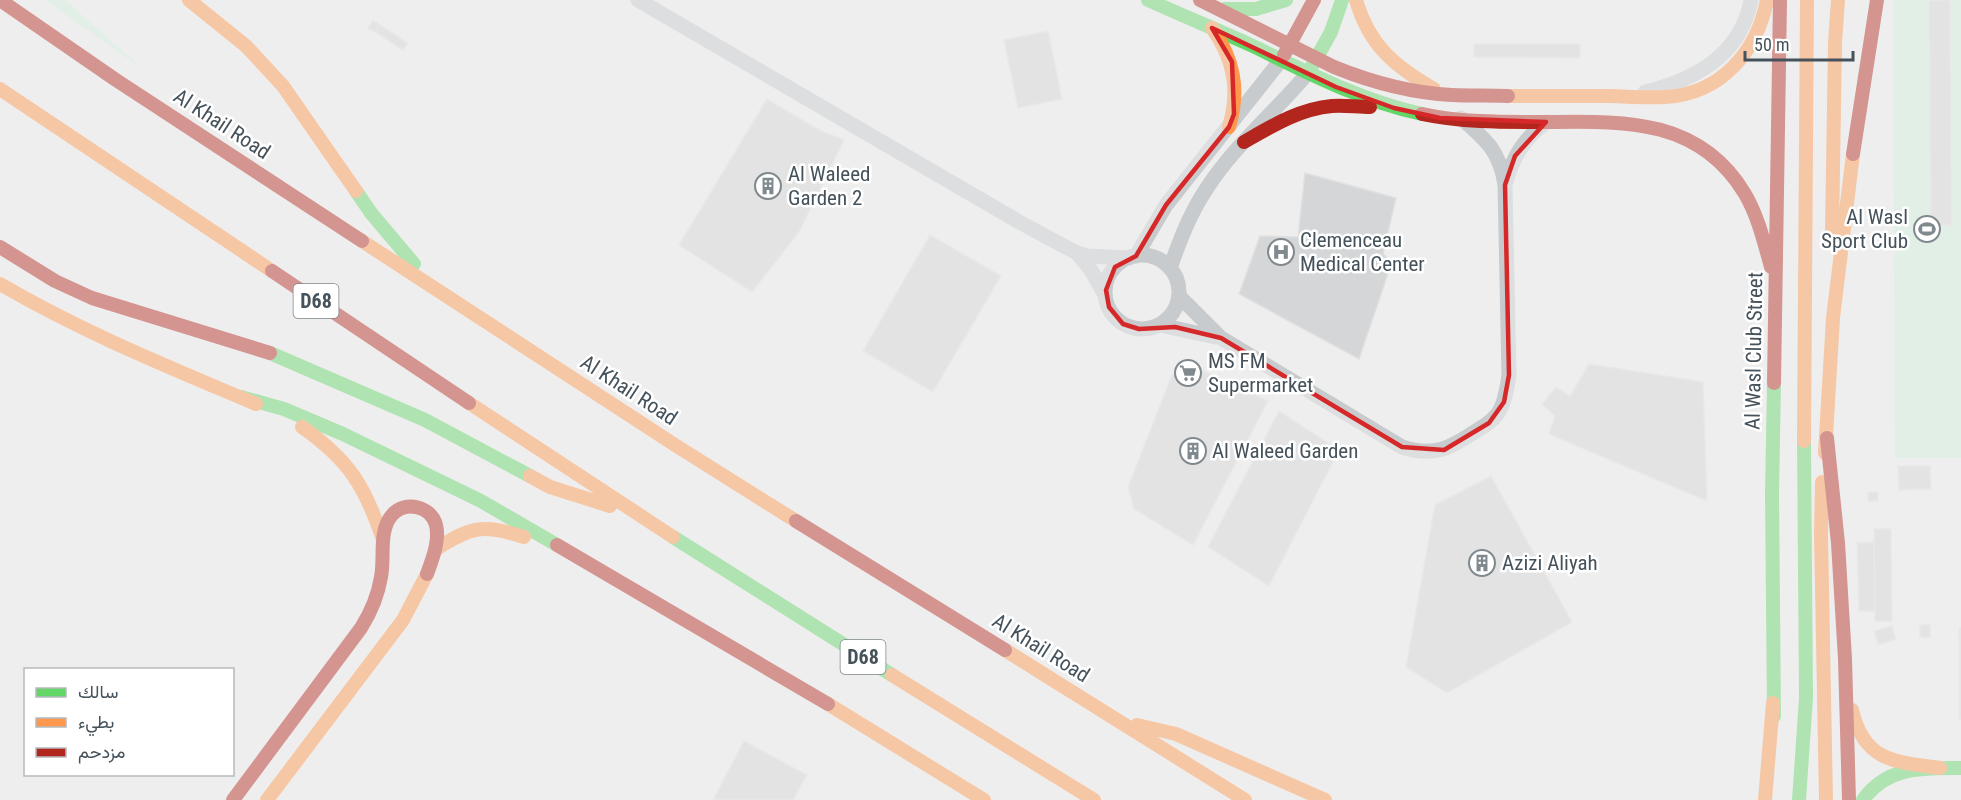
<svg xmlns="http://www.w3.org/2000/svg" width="1961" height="800" font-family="'Roboto Condensed',Vazirmatn,sans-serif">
	<rect width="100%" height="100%" fill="#efeeee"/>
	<path fill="#d2efdc" d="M45,0h20l79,70z
		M1893,0h68v458h-66z"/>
	<path fill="#d5d6d7" stroke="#e0e0e1" stroke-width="1.5" d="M1929,0h21l2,225h-21z
		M373,20l7,5 -5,7 -7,-4z
		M380,25l28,18 -5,7 -28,-18z
		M1048,31l14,68 -44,9 -14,-68z
		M1474,44h106v14l-106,-1z
		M767,99l52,31 25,10 -45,92 -47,60 -73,-47z
		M1305,173l91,25 -13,56 9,8 -33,97 -120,-65 21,-58 38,1z
		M930,235l71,41 -68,116 -70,-41z
		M1589,364l114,18 4,119 -158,-67 6,-18 -13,-12 14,-17 14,9z
		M1193,366l75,35 -75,144 -59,-36 -6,-22 44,-112z
		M1279,411l60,39 -70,136 -61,-39z
		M1898,466h32l1,23 -32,1z
		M1491,476l81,146 -125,71 -41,-26 29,-162z
		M1868,492h10v9h-10z
		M1874,529h17l1,92h-17z
		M1874,542l1,69h-16l-2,-68z
		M1920,625h10v12h-10z
		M1892,626l4,13 -18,6 -4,-14z
		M1959,628h2v91h-2z
		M744,741l63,34 -14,25h-80z"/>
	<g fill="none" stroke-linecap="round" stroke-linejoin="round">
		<path stroke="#c8cbcd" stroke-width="15" d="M638,0l383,223 56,30 10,3 42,2
			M1645,92c50,-12 96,-37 106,-92
			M1506,182c7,-26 19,-44 40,-60
			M1077,253l14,17 14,25
			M1105 292a37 37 0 1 1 74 0a37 37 0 1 1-74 0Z
			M1136,256l30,-51 115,-145
			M1170,268c10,-28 20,-55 37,-80 27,-42 68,-76 100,-114
			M1179,296l42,42 181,109c32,10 47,2 74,-16 8,-5 19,-11 24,-21 6,-11 7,-23 9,-35l-4,-190c-5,-34 -19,-45 -44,-67
			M1160,325l55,12"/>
		<path stroke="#63d668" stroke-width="14" d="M1148,0c35,16 70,30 105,46 55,27 109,55 169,68
			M1225,9h31l30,-9
			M1311,68l20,-36 11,-32
			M356,191l15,22 43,51
			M270,353l155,67 105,56
			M1774,383l-2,110 2,223
			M241,397l43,12 59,25 138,67 76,44
			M673,537l219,138
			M1799,800l7,-102 -2,-257
			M1863,800c24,-34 60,-32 98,-32"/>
		<path stroke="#ff974d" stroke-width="14" d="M189,0l57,46 37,40 73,105
			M1356,0c13,45 38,66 78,89
			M1212,28c22,31 28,62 17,99
			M0,89l272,182
			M1508,96c34,0 68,0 102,0 18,1 37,2 55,1 56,-3 92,-45 102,-97
			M1832,231l3,-188 3,-43
			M362,241l313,204 121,76
			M0,284c82,48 169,83 256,120
			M469,403l204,134
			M302,427c47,33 63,59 81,113
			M1804,441l3,-441
			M1825,453l8,-135 20,-164
			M530,476l20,11 60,19
			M1822,482l-1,52 5,266
			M436,549c36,-23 47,-25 88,-12
			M1005,650l240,150
			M892,675l202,125
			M828,704l156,96
			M1852,710c12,51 42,52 88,58
			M1137,725l39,9 149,66
			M267,800l136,-180 24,-46
			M1765,800l8,-97"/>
		<path stroke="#b3261e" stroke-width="14" d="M0,0l116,80 246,161
			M1200,0l134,67c37,15 78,26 118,28 19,1 37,0 56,1
			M1284,55l30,-55
			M1422,114c42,9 86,8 128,8 76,-1 150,-3 195,72 13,22 19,48 26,73
			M1244,142c28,-16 55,-33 88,-36 12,-1 25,1 38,1
			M1853,154l24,-154
			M0,247l55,34 37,17 178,55
			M272,271l197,132
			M1774,383l6,-383
			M1827,438l11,105 7,116 4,141
			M796,521l209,129
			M557,545l271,159
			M233,800l128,-172c10,-16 17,-32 20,-51 4,-19 -3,-46 11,-62 13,-15 39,-9 44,10 4,16 -4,35 -9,49"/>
	</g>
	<path d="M0 0H1961V800H0ZM1212,28l124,59 58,21 46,10 106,4 -31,34 -10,29 4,190 -5,27 -15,21 -45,27 -42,-3 -181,-109 -46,-11 -36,2 -16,-5 -14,-17 -3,-17 9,-23 21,-11 30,-51 63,-78 5,-13 -2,-52z" fill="#efeeee" fill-opacity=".55" fill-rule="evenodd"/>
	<path fill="none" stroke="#d62828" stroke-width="4.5" stroke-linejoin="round" d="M1212,28l124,59 58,21 46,10 106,4 -31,34 -10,29 4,190 -5,27 -15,21 -45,27 -42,-3 -181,-109 -46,-11 -36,2 -16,-5 -14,-17 -3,-17 9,-23 21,-11 30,-51 63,-78 5,-13 -2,-52z"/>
	<defs>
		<symbol id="building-ring" viewBox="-11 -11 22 22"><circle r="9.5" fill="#fff" stroke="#80898e" stroke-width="1.5"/><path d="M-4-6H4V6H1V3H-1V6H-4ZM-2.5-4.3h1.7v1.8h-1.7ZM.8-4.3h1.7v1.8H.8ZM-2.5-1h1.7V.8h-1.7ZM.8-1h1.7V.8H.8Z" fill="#80898e"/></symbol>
		<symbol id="stadium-ring" viewBox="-11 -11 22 22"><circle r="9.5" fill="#fff" stroke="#80898e" stroke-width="1.5"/><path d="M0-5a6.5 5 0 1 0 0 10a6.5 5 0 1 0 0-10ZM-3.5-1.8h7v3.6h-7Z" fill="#80898e"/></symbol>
		<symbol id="hospital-ring" viewBox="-11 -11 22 22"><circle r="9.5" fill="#fff" stroke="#80898e" stroke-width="1.5"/><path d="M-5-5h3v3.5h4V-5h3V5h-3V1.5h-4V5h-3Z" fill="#80898e"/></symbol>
		<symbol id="supermarket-ring" viewBox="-11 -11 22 22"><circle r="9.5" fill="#fff" stroke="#80898e" stroke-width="1.5"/><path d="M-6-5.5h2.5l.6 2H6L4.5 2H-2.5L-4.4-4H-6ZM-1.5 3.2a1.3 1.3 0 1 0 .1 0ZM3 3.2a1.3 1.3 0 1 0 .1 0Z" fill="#80898e"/></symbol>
	</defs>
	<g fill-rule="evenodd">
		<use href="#building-ring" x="753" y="171" width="30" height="30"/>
		<use href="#stadium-ring" x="1912" y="214" width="30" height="30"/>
		<use href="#hospital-ring" x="1266" y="237" width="30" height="30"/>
		<use href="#supermarket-ring" x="1173" y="358" width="30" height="30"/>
		<use href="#building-ring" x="1178" y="436" width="30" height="30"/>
		<use href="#building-ring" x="1467" y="548" width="30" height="30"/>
	</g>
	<g text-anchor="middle" stroke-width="5" stroke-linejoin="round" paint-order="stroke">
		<g fill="#fff" stroke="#7d868c" stroke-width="1.5">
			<rect x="293.5" y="284" width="45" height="34" rx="4.5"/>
			<rect x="840.5" y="640" width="45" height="34" rx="4.5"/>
		</g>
		<g font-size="20" font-weight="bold" fill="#45525b">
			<text x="316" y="308">D68</text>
			<text x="863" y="664">D68</text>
		</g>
		<g font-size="21" fill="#45525b" stroke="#fff">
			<text transform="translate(222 124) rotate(33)" y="7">Al Khail Road</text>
			<text transform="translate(1754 351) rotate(-89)" y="7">Al Wasl Club Street</text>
			<text transform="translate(629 390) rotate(33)" y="7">Al Khail Road</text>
			<text transform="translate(1041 648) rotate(32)" y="7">Al Khail Road</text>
		</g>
		<g font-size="21" fill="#45525b" stroke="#fff" text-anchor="start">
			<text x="788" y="181">Al Waleed<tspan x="788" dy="24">Garden 2</tspan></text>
			<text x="1908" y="224" text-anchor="end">Al Wasl<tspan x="1908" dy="24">Sport Club</tspan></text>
			<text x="1300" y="247">Clemenceau<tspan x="1300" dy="24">Medical Center</tspan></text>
			<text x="1208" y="368">MS FM<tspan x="1208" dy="24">Supermarket</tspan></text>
			<text x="1212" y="458">Al Waleed Garden</text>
			<text x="1502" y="570">Azizi Aliyah</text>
		</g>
	</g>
	<rect x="24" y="668" width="210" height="108" fill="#ffffff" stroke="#b5babd" stroke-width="1.5"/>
	<rect x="36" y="688" width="30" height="9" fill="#63d668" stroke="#b5babd" stroke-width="1.5"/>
	<text x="78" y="698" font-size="18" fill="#45525b">سالك</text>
	<rect x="36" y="718" width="30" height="9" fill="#ff974d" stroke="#b5babd" stroke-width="1.5"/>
	<text x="78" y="728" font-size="18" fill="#45525b">بطيء</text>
	<rect x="36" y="748" width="30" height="9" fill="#b3261e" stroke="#b5babd" stroke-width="1.5"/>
	<text x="78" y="758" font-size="18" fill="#45525b">مزدحم</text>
	<path d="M1745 51v9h108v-9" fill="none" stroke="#45525b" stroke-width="3"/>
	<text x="1754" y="51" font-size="18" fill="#45525b" stroke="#ffffff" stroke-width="4.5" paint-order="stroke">50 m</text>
</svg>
